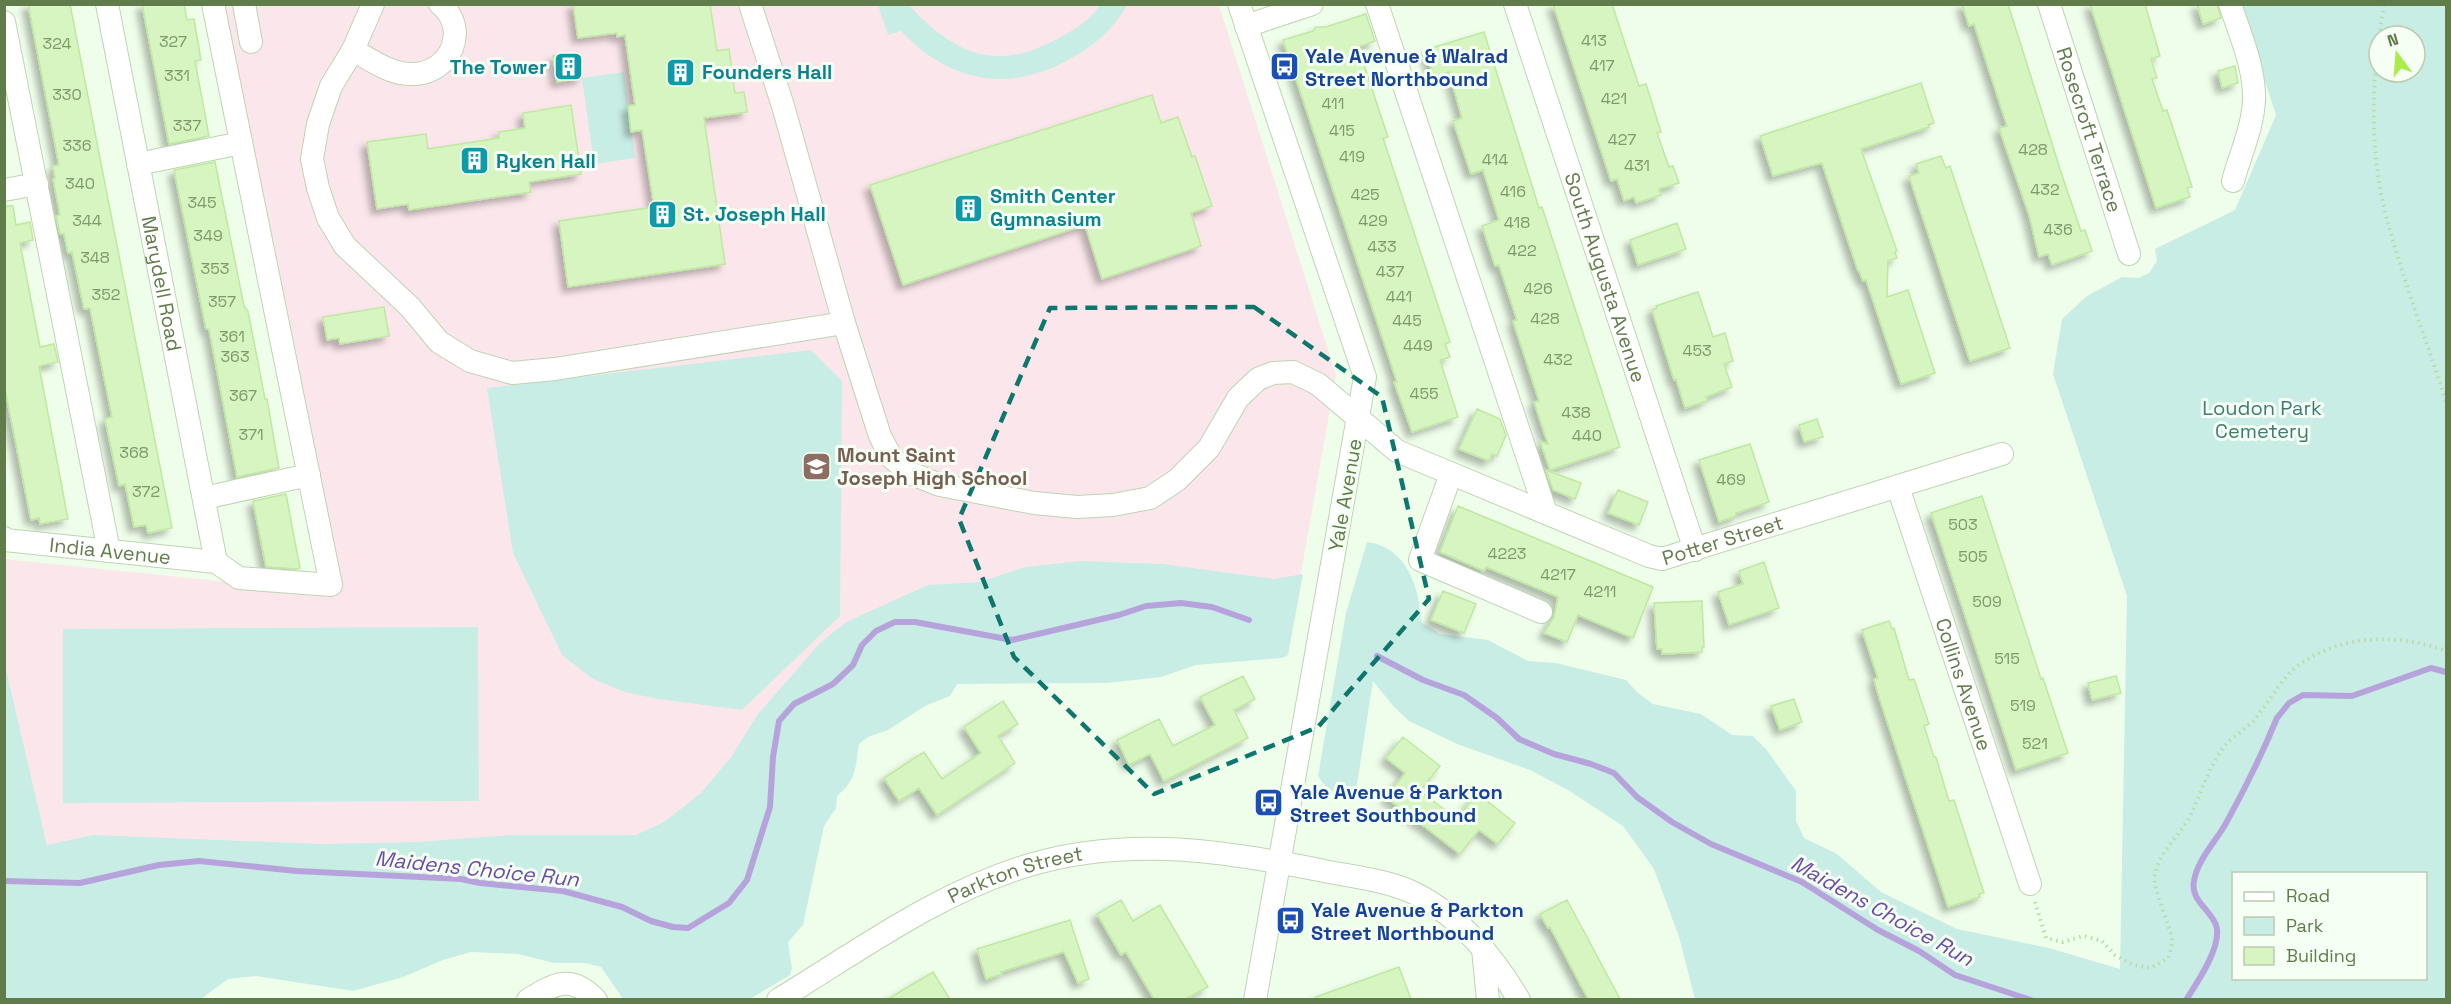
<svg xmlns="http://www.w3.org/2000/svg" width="2451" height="1004" font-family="'Space Grotesk',sans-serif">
	<defs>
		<filter id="shadow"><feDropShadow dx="-5.5" dy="5.5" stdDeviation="3" flood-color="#0004"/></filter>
	</defs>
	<rect width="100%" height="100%" fill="#effeeb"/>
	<path fill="#fbe7eb" d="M221,5h998l117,370 -43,244 -365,-23 -264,252 -614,10 -45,-193 -1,-106 333,34z"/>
	<path fill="#c8ede5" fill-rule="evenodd" d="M878,5h31c44,48 86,68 148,34 15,-8 34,-19 43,-34h27c-15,26 -33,41 -59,55 -61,34 -120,21 -167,-29l-13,4z
		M2240,5h206v994h-751l-16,-62 -25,-68 -31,-43 -55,-36 -38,-20 -73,-26 -48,-23 -15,-14 -21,-26 -17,110 -6,10c-13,-6 -25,-12 -32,-25l28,-163 21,-71c40,5 53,46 54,80l19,12 48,6 40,21 28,2 70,17 12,13 15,11 48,10 31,21 21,1 13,13 30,42v30l8,17 33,16 44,38 76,37 92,19 71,21 7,-373 -74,-222 9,-55 25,-23 35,-19 16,1 11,-5 8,-12 -2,-12 80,-39 41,-95zM2379,36h36v36h-36zM2234,874h192v104h-192z
		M624,72l11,86 -41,6 -12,-86z
		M811,350l31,31 -2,235 -98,94 -84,-11 -33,-7 -32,-13 -31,-24 -49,-102 -26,-165z
		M1081,561l82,3 111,15 29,-5 -15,81 -6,3 -86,7 -35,12 -54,6 -150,1 -7,12 -25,10 -37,24 -20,7 -9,7c-4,25 -2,35 -22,52l-1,12 -12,18 -21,99 -15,17 4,26 -2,7 -40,24h-127l-22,-32 -16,-4h-31l-36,-9 -47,-2 -28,8 -40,17 -50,14 -97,-15 -28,3 -27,20h-196v-334l42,180 46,-10 230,9 95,-2 92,-7h126l28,-13 36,-28 31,-37 27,-43 62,-71 26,-21 82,-37 52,-3 45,-15z
		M478,627l1,174 -416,2v-174z"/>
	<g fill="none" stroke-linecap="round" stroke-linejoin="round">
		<path stroke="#b7a3dc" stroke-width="6" d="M1377,656l46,24 41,15 33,23 22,21 35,15 37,10 23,9 23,24 35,25 39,22 91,38 76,48 41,21 36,24 76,25
			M4,881l76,2 79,-18 40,-4 98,10 164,8 19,4 83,8 59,16 29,14 22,6 15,1 41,-25 18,-23 23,-73 3,-50 6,-36 15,-17 39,-20 20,-19 9,-20 14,-14 19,-9h20l97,18 107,-25 27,-9 35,-3 31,4 37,13
			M2186,1000c11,-17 37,-55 30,-75 -6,-16 -26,-25 -22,-44 3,-20 21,-39 31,-56 19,-34 37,-71 52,-107l12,-15 14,-8 49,1 79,-28 15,4"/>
	</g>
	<path fill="#d6f5c1" stroke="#bfe8a0" stroke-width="1.5" filter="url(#shadow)" d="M28,4h42l102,524 -24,5 -2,-8 -12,2 -9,-43 -6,2 -14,-67 7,-2 -22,-109 -6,1 -12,-57 -4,1 -4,-19h-4l-4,-18 4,-1 -7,-36 2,-1 -2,-12 6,-1z
		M142,4h42l3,16 7,-1 7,41 -6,1 14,75 -40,8z
		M573,4h137l7,47 12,-2 6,44 9,-1 3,20 -43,6 21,146 -157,23 -9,-66 95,-14 -12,-77 -11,2 -3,-26 7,-1 -10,-70 -8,2v-4l-39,5z
		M1553,4h59l27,82 7,-2 15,48 -4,1 12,34 4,-1 6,17 -20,6 2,6 -25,8 -2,-6 -10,4 -7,-22 -6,2z
		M1962,4h46l53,168 20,59 4,-1 7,21 -40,14 -4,-11 -9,3 -10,-42 -30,-87 8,-2 -33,-102 -5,2z
		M2090,4h55l15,52 -9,3 6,19 -5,1 11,32 4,-1 18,55 7,22 -5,1 3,9 -34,11z
		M2197,4h20l4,14 -18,6z
		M1366,14l9,27 -17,6 30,90 -5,1 67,204 -5,2 5,13 -10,3 18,57 -46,15 -18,-50h3l-114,-342 30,-9 3,-4h10z
		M1484,32l55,176 3,-1 78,240 -70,23 -10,-29 8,3 -14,-42 5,-1 -26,-80 4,-1 -18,-55 -4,1 -13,-40 17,-6 -16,-50 -12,4 -18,-53 9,-3 -13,-46 -15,5 -9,-27z
		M578,53l4,25 -25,4 -4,-26z
		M2235,66l3,17 -16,5 -4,-17z
		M1921,83l13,40 -6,2 1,2 -68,22 36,102 -2,1 2,6 -9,3 -1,36 21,-7 27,83 -34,11 -35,-104 -3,1 -4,-10h-1l-36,-108 -49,13 -13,-40z
		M1152,95l9,28 17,-6 14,40 3,-1 17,50 -21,7 10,33 -99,33 -17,-54 -182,60 -33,-100z
		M571,105l10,69 -52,8 2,10 -122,18 -1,-6 -31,5 -10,-67 59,-8 2,15 71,-11v-6l26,-4 -2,-15z
		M1941,156l5,12 4,-2 60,182 -40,13 -61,-185 10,-3 -3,-9z
		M215,162l29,144 4,5 17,88h2l12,69 -42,9 -28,-148h-3l-32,-159z
		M4,206h9l3,19 14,-3 3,18 -13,3 20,104 14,-3 4,18 -19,4 29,153 -28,5 -1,-6 -8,2 -27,-136z
		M1677,223l9,26 -48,16 -8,-25z
		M1698,292l15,45 12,-4 8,28 -9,3 8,23 -26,10 1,4 -22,7 -9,-29 -2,1 -22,-70 5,-2 -1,-2z
		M384,307l5,29 -49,8 -1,-6 -12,2 -4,-23z
		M1477,409l23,10 6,16 -9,21 -5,-2 -3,7 -30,-12z
		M1817,419l6,18 -19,5 -5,-17z
		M1750,444l19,58 -33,11v3l-17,6 -20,-62z
		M1546,470l35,13 -6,16 -22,-9z
		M1618,490l30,12 -9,23 -31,-12z
		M286,494l14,74 -3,1 -31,-2 -13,-66z
		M1982,496l59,183 2,-1 25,75 -52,17 -85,-257z
		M1458,506l195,81 -20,51 -55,-23 -11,27 -23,-9 10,-16 4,-20 -72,-30 -2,4 -44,-19z
		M1764,562l15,46 -50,17 -11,-33 25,-8 -4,-13z
		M1443,591l33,13 -12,29 -33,-13z
		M1702,601l2,46h-2v5l-40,2v-5h-5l-3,-46z
		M1889,621l3,8 2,-1 15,52 5,-1 15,45 -5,2 10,31h2l13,44 5,-1 30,93 -5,1 1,3 -32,10 -70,-213 -4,-15 4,-1 -16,-48z
		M1243,676l12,23 -21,11 14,28 -84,43 -14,-27 -21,11 -12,-25 42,-21 14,27 42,-21 -15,-28z
		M2116,676l5,17 -29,7 -4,-17z
		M1794,699l8,23 -22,8 -9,-24z
		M1003,701l15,23 -20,12 17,27 -78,52 -18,-27 -20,13 -15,-23 40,-26 18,27 19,-13 20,-13 -17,-26z
		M1403,737l37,29 -20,25 37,28 20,-26 38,30 -17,21 -19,-14 -19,24 -74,-57 19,-24 -19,-15z
		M1121,900l12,21 27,-16 48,82 -23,12h-31l-28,-47 -5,3 -24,-41z
		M1567,900l20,37 33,62h-32l-38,-72 -2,1 -8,-14z
		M1070,920l19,59 -11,4 -14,-31 -63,20 1,2 -16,5 -9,-30z
		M1399,967l12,32h-94l-1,-2z
		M933,972l17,27h-62z"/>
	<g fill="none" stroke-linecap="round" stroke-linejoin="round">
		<defs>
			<g id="minor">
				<path id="s1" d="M107,4l109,558"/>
				<path d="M244,4l7,38"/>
				<path d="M373,4l-20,46 -22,36 -13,38 -6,35 6,29 10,30 17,28 65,61 29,35 31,19 42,12 43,-4 289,-46"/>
				<path id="s2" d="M750,4l33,102 61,217 36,113 11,21 19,16 30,12 94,18 43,4 36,-2 37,-7 27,-18 32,-32 29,-50 20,-19 15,-6 20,-1 25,12 79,67 252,105 13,3 340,-105"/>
				<path d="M1239,4l126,373 -110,623"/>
				<path d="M1377,4l169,509"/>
				<path id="s3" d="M1515,4l180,546"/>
				<path id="s4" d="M2049,4l80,250"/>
				<path d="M2230,4c10,30 25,64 24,96 -1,27 -14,55 -21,81"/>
				<path d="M4,22l105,529"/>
				<path d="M1246,26l66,-22"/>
				<path d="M353,50c20,11 38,25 61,24 37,-1 56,-46 26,-70"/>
				<path d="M138,164l103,-21"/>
				<path d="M4,190l33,-6"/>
				<path d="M1451,474l-31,86 121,52"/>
				<path id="s5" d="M1898,487l132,397"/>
				<path d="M204,498l105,-23"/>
				<path id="s6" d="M4,538l1,2 211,22 23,16 92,7 -118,-581"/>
				<path d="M1483,949l5,51"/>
				<path d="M528,1000c26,-16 43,-27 68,0"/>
				<path id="s7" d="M778,1000c82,-50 162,-109 255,-136 97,-28 194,-13 291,7 30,6 64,9 92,23 43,22 79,64 103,106"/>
			</g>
		</defs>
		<use href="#minor" stroke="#bed4b2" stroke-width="24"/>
		<path stroke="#badba3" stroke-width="4" stroke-dasharray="1.5 4.5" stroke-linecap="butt" d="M2379,36l5,-32
			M2379,38c-8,58 -8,120 7,177 16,63 40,124 60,186
			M2035,902l11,36 17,4 21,-6 18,5 13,14 18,10 18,3 17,-10c2,-5 4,-12 4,-17 -1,-15 -20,-51 -17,-66 4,-25 26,-39 36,-61 10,-21 18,-47 32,-66 9,-12 24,-19 33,-30 16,-20 28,-45 50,-58 43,-26 95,-26 140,-9"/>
		<use href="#minor" stroke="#fff" stroke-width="22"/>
	</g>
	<path fill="none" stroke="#0f766e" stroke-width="4.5" stroke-dasharray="12 8" stroke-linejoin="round" d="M1254,307l128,90 47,202 -111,128 -164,67 -140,-137 -55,-138 91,-211z"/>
	<defs>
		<symbol id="building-square" viewBox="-11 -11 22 22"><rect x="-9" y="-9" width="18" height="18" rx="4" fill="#0f9aa8" stroke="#f5fff3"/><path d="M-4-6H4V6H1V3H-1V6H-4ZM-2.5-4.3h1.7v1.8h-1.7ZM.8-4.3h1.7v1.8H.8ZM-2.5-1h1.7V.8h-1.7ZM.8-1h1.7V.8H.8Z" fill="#fff"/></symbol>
		<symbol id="bus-square" viewBox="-11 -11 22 22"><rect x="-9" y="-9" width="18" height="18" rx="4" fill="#1a4fb4" stroke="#f5fff3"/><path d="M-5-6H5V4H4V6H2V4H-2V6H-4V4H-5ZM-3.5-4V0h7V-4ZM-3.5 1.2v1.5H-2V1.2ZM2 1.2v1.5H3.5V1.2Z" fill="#fff"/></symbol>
		<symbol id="school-square" viewBox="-11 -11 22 22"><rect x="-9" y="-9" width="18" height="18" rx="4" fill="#8d6e63" stroke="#f5fff3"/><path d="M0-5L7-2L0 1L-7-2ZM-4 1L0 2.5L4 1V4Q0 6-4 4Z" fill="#fff"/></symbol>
	</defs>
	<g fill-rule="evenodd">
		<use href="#building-square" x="552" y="50" width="33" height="33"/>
		<use href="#bus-square" x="1268" y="50" width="33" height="33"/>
		<use href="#building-square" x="664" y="56" width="33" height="33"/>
		<use href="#building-square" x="458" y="144" width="33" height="33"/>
		<use href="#building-square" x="952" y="192" width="33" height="33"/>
		<use href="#building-square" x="646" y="198" width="33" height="33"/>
		<use href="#school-square" x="800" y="450" width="33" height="33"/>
		<use href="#bus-square" x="1252" y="786" width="33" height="33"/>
		<use href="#bus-square" x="1274" y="904" width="33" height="33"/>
	</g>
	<g text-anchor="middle" stroke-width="6" stroke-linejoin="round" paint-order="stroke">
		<g font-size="16" fill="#7e9a68">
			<text x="1594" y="46">413</text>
			<text x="173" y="47">327</text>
			<text x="57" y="49">324</text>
			<text x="1602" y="71">417</text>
			<text x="177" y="81">331</text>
			<text x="67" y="100">330</text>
			<text x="1614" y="104">421</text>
			<text x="1333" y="109">411</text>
			<text x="187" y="131">337</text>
			<text x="1342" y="136">415</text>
			<text x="1622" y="145">427</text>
			<text x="77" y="151">336</text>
			<text x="2033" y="155">428</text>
			<text x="1352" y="162">419</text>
			<text x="1495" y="165">414</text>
			<text x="1637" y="171">431</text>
			<text x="80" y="189">340</text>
			<text x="2045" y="195">432</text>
			<text x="1513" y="197">416</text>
			<text x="1365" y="200">425</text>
			<text x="202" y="208">345</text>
			<text x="87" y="226">344</text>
			<text x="1373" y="226">429</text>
			<text x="1517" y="228">418</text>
			<text x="2058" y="235">436</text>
			<text x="208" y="241">349</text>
			<text x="1382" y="252">433</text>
			<text x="1522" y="256">422</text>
			<text x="95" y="263">348</text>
			<text x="215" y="274">353</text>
			<text x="1390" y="277">437</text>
			<text x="1538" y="294">426</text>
			<text x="106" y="300">352</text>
			<text x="1399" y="302">441</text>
			<text x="222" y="307">357</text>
			<text x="1545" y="324">428</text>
			<text x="1407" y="326">445</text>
			<text x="232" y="342">361</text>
			<text x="1418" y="351">449</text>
			<text x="1697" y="356">453</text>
			<text x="235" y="362">363</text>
			<text x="1558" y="365">432</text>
			<text x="1424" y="399">455</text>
			<text x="243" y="401">367</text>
			<text x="1576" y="418">438</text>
			<text x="251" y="440">371</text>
			<text x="1587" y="441">440</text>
			<text x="134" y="458">368</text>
			<text x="1731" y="485">469</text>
			<text x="146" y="497">372</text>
			<text x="1963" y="530">503</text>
			<text x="1507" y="559">4223</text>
			<text x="1973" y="562">505</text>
			<text x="1558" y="580">4217</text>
			<text x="1600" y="597">4211</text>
			<text x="1987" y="607">509</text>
			<text x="2007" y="664">515</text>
			<text x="2023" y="711">519</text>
			<text x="2035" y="749">521</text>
		</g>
		<g font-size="20" font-weight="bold" fill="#164399" stroke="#f5fff3" text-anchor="start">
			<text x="1305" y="63">Yale Avenue &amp; Walrad<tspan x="1305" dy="23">Street Northbound</tspan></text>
			<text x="1290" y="799">Yale Avenue &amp; Parkton<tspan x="1290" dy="23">Street Southbound</tspan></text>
			<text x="1311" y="917">Yale Avenue &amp; Parkton<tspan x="1311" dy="23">Street Northbound</tspan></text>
		</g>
		<g font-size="20" font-weight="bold" fill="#0d838f" stroke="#f5fff3" text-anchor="start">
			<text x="547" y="74" text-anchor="end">The Tower</text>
			<text x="702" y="79">Founders Hall</text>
			<text x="496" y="168">Ryken Hall</text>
			<text x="990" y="203">Smith Center<tspan x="990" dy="23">Gymnasium</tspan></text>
			<text x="683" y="221">St. Joseph Hall</text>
		</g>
		<g font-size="20" fill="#617c4b" stroke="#f5fff3">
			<text dy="7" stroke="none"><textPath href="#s4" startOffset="132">Rosecroft Terrace</textPath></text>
			<text dy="7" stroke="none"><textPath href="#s3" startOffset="288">South Augusta Avenue</textPath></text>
			<text dy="7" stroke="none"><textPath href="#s1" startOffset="285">Marydell Road</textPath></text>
			<text transform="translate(1345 495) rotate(-80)" y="7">Yale Avenue</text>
			<text dy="7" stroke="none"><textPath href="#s2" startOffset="1425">Potter Street</textPath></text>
			<text dy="7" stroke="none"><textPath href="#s6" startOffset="108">India Avenue</textPath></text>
			<text dy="7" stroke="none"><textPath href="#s5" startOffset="208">Collins Avenue</textPath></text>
			<text dy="7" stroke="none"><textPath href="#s7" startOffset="270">Parkton Street</textPath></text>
		</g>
		<g font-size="20" fill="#3f7b75" stroke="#f5fff3">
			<text x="2262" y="415">Loudon Park<tspan x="2262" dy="23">Cemetery</tspan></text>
		</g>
		<g font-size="20" font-weight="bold" fill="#785e54" stroke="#f5fff3" text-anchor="start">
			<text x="837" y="462">Mount Saint<tspan x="837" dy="23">Joseph High School</tspan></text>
		</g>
		<g font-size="21" font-style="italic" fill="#6c4ca6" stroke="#f5fff3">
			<text transform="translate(477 869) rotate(6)" y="7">Maidens Choice Run</text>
			<text transform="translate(1882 911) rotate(29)" y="7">Maidens Choice Run</text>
		</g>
	</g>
	<rect width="2451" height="1004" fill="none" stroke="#617c4b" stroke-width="12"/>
	<rect x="2232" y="872" width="195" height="108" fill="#f5fff3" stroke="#bacbb0" stroke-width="1.5"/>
	<rect x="2244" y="892" width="30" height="9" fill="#ffffff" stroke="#bacbb0" stroke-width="1.5"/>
	<text x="2286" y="902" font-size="18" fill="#617c4b">Road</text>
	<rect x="2244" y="917" width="30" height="18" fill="#c8ede5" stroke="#bacbb0" stroke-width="1.5"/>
	<text x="2286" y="932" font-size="18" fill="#617c4b">Park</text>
	<rect x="2244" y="947" width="30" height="18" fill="#d6f5c1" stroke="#bacbb0" stroke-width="1.5"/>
	<text x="2286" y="962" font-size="18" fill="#617c4b">Building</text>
	<g transform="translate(2397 54) rotate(344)"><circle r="28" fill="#f5fff3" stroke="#bacbb0" stroke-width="1.5"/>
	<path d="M0-4.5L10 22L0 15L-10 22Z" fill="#aaed4b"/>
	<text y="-9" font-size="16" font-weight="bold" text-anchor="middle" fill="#617c4b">N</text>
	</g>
</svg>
